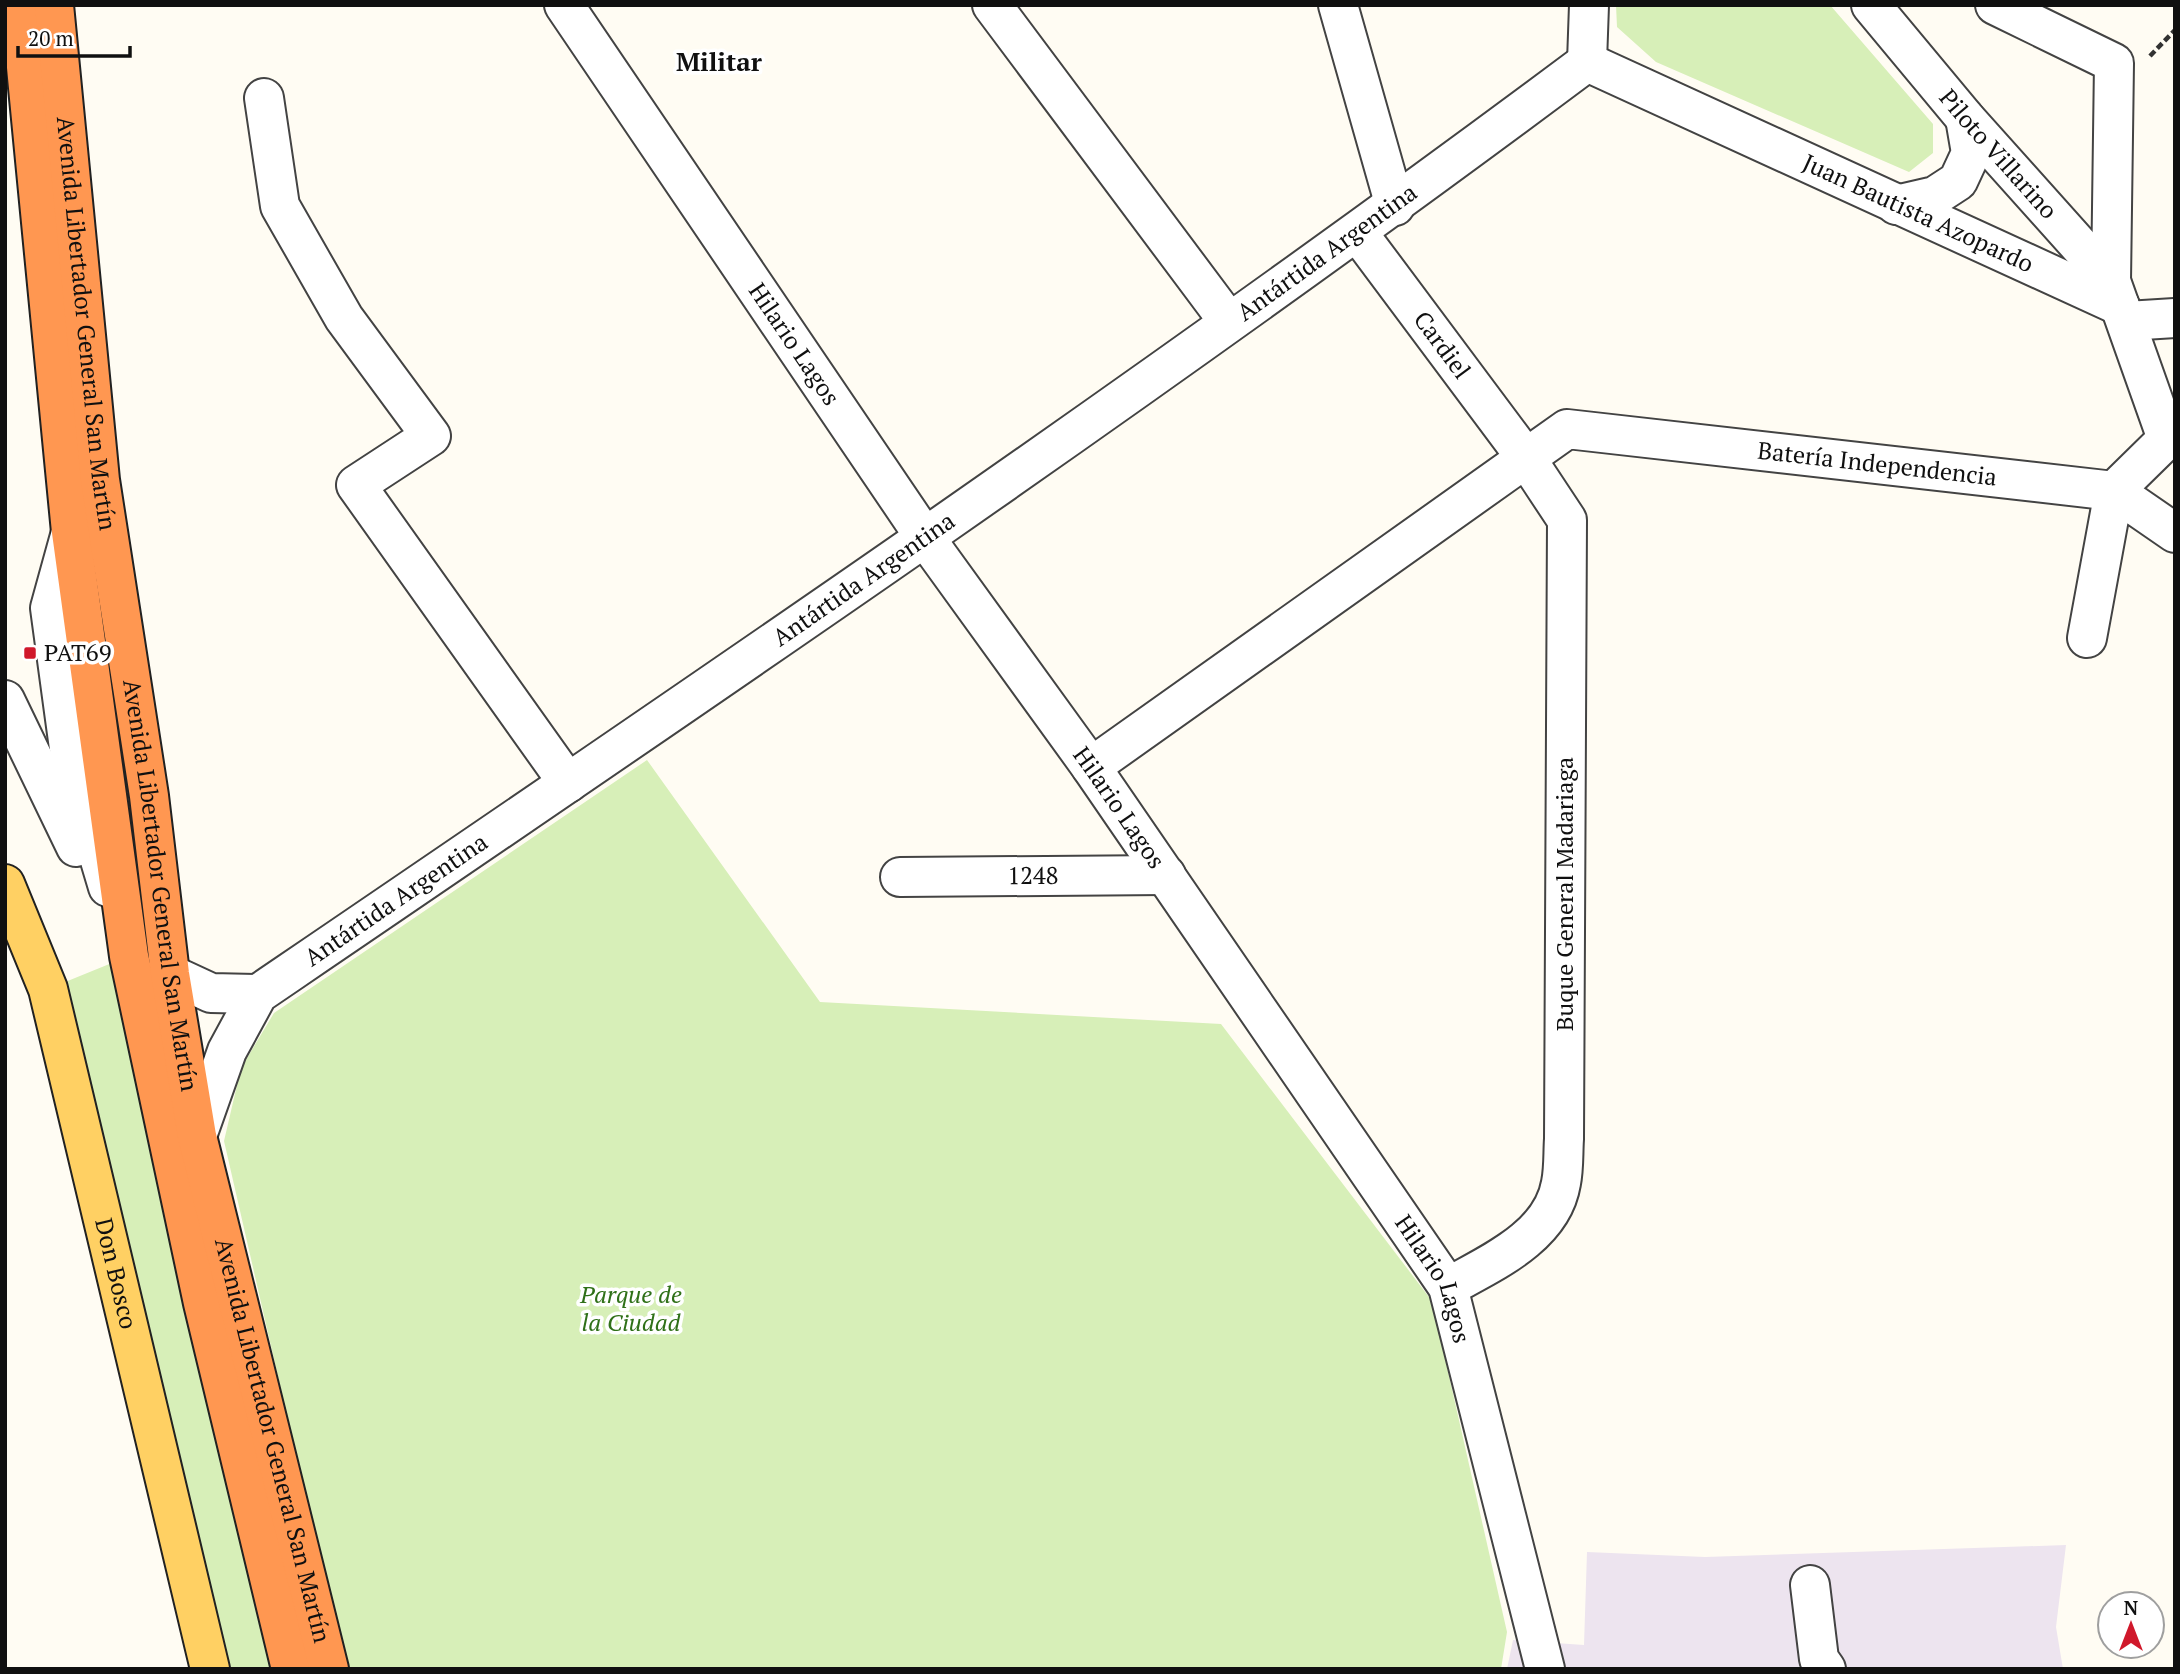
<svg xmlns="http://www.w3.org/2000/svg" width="2180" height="1674" font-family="'PT Serif',serif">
	<rect width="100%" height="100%" fill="#fffcf3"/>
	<path fill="#ede4ef" d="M2066,1545l-10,82 7,42h-556l6,-29 71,5 3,-93 118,5z"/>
	<path fill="#d7efb8" d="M1616,5h214l103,119v29l-24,19 -253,-110 -39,-35z
		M647,760l173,242 401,22 211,277 75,331 -6,37h-1156l-121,-528 17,-73 33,-55z
		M129,956l162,713h-81l-162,-680z"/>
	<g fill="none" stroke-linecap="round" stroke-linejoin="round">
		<defs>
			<g id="minor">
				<path id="s1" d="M564,5l362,534 165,228 357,520 97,382"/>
				<path d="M992,5l237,317"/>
				<path d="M1338,5l57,201"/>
				<path id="s2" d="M1871,5l94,113 146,163 56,158"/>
				<path d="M1995,5l119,58 -3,218"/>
				<path id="s3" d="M1587,62l533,244"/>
				<path d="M1587,62l2,-57"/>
				<path d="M264,98l16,108 64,112 87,118 -75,49 212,298"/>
				<path d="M1896,205l39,-9 23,-15 13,-28 -6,-35"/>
				<path id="s4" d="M1358,233l168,225 41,62 -3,619c-1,14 0,29 -3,44 -9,54 -70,80 -113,104"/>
				<path d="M2127,321l48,-3"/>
				<path d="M71,532l-21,76 21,155 37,124"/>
				<path d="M2087,638l27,-147 61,42"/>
				<path d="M5,700l71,147"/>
				<path id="s5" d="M1091,767l476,-338 547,62 53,-52"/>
				<path id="s6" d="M900,877l266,-2"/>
				<path d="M170,974l41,19 47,1"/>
				<path id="s7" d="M197,1136l30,-85 31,-57c447,-304 895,-608 1329,-932"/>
				<path d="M1810,1585l9,74 7,10"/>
			</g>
			<g id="major">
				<path id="s8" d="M5,884l43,105 162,680"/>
			</g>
			<g id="highway">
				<path d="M20,5l51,527 58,424 74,347 88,366"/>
				<path id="s9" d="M54,5l46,475 49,316 21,178 27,162 132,533"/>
			</g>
		</defs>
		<use href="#minor" stroke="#434343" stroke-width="42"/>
		<use href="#major" stroke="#212121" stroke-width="42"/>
		<use href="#highway" stroke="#212121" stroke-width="42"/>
		<path stroke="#323232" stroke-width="4.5" stroke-dasharray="7 3.5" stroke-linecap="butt" d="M2150,56l25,-26"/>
		<use href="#minor" stroke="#fff" stroke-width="38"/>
		<use href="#major" stroke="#ffd063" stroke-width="38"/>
		<use href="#highway" stroke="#ff9751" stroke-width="38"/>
	</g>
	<rect fill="#d0182b" stroke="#fff" stroke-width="2.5" x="23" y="646" width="14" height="14" rx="3.5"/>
	<g text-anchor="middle" stroke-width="7" stroke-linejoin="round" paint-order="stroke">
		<g font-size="24" fill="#101010" stroke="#fff">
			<text dy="8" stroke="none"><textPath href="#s2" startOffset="196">Piloto Villarino</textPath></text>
			<text dy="8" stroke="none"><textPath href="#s3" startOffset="364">Juan Bautista Azopardo</textPath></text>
			<text dy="8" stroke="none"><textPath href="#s7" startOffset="1456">Antártida Argentina</textPath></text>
			<text dy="8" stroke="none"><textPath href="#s9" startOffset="320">Avenida Libertador General San Martín</textPath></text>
			<text dy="8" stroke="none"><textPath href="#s1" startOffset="410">Hilario Lagos</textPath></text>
			<text dy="8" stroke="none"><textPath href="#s4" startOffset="140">Cardiel</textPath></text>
			<text dy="8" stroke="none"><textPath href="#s5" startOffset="896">Batería Independencia</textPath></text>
			<text dy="8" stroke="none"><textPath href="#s7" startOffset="889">Antártida Argentina</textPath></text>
			<text dy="8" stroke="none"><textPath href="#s1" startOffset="976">Hilario Lagos</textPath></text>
			<text dy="8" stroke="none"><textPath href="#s6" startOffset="133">1248</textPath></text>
			<text dy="8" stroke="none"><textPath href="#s9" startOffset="887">Avenida Libertador General San Martín</textPath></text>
			<text transform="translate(1565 894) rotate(-90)" y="8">Buque General Madariaga</text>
			<text dy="8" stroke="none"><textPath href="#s7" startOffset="322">Antártida Argentina</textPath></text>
			<text dy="8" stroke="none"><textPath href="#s8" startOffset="406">Don Bosco</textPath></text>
			<text dy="8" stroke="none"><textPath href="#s1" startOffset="1544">Hilario Lagos</textPath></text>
			<text dy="8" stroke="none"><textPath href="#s9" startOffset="1454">Avenida Libertador General San Martín</textPath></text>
		</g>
		<g font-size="24" fill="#101010" stroke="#fff" text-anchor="start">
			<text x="44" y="661">PAT69</text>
		</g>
		<g font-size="24" font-style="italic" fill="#2f7018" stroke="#fff">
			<text x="631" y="1303">Parque de<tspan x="631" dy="28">la Ciudad</tspan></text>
		</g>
		<g font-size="26" font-weight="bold" fill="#101010" stroke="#fff">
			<text x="719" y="71">Militar</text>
		</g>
	</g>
	<rect width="2180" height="1674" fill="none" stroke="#101010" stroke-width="14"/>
	<g transform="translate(2131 1625)"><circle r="33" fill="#ffffff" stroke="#9f9f9f" stroke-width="2"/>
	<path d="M0-5L12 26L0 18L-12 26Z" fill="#d0182b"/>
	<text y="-10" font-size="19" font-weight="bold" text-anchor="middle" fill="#101010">N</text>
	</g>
	<path d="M18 46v10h112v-10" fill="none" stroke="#101010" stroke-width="3.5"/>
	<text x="28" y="46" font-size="21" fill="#101010" stroke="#ffffff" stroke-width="5" paint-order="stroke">20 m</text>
</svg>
